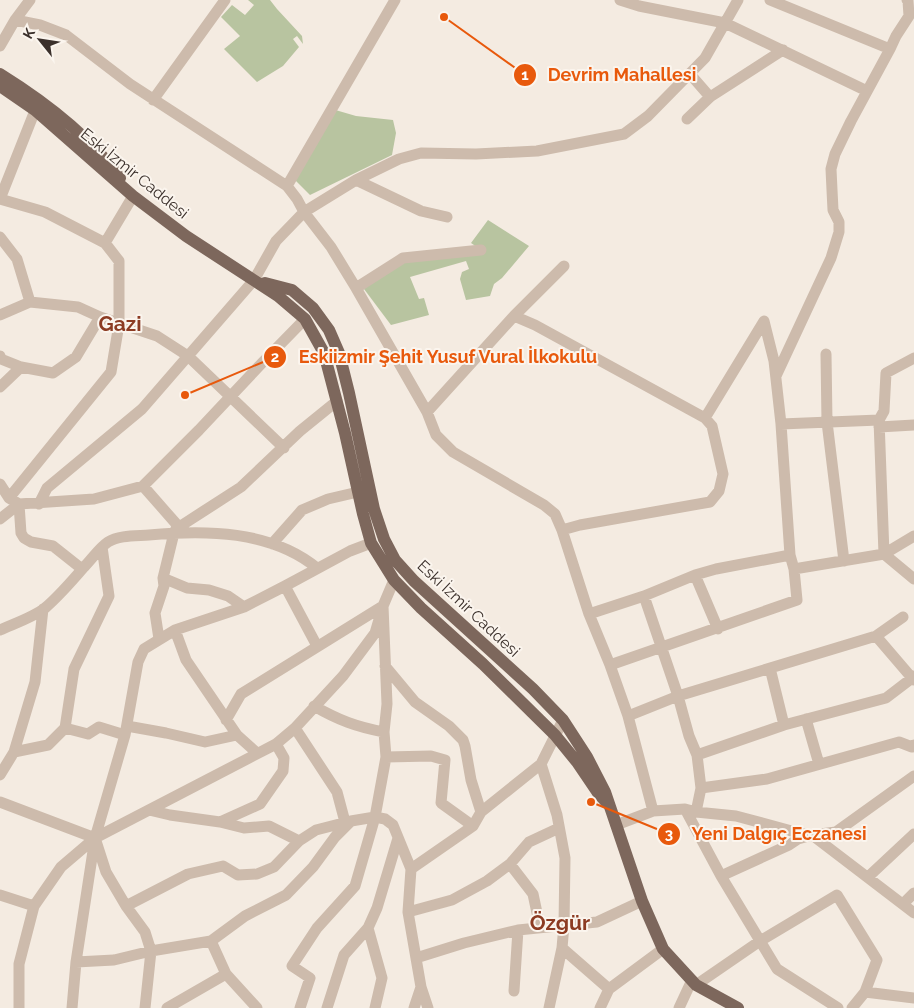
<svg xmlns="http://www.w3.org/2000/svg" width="914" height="1008" font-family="Raleway,sans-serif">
	<rect width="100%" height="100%" fill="#f4ebe1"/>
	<path fill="#b8c4a0" d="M248,0h22l7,9 25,27 1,8 -6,-8 -4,3 6,8 -16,19 -26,16 -33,-33 16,-13 -19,-19 11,-12 13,10 9,-10z
		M332,109l24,7 37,4 3,13 -4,22 -82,40 -17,-17z
		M488,220l41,26 -27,32 -8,6 -4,12 -24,4 -6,-21 2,-7 7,-3 -3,-8 -56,16 9,22 5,-1 5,17 -38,10 -30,-40 42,-27 77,-9 -9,-6z"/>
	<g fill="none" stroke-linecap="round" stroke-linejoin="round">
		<path stroke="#cdbbac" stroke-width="11" d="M620,0l19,6 86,17 142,68
			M770,0l120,49
			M15,20l25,5 26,10 64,49 157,102 10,13 7,13 27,35 25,41 71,124 9,23 17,17 91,53 11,9 7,16 27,84 21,51 18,51 25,95
			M0,46l15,-26 15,-20
			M690,74l20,23
			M153,100l72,-100
			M687,119l23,-22 73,-47
			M356,180l65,31 26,6
			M287,186l108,-186
			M0,199l45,13 60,31
			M0,199l38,-96
			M0,237l17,22 13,43
			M356,288l47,-30 78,-8
			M0,315l30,-13 48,5 22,10 57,19 31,20 96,92
			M514,316l21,9 170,93 7,8 11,48 -4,17 -9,11 -130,23 -18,5
			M764,321l10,40 7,63 9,131
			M826,354l1,68 17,139
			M0,356l1,3 20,8 32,6 23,-16 24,-40
			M914,358l-28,15 -2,38 -5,9 5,134 30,25
			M776,376l55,-118 8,-26v-10l-6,-12 -1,-20 -1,-21 4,-15 16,-33 39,-72 6,-13 13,-20 -1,-15 -1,-1
			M0,387l21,-20
			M427,412l87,-96 50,-50
			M705,418l59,-97
			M781,424l98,-4
			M879,427l35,-2
			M0,484l9,14 10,6 2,29 3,5 7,4 22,4 29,23
			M143,486l56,-56 63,-67 43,-44
			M9,498l102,-126 8,-48v-63l-14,-18 28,-47
			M39,504l8,-16 95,-79 112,-129 22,-39 28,-29 52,-32 43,-21 22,-6 55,1 61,-3 87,-17 24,-18 57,-58 33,-58
			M0,519l19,-15 75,-5 49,-13 36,41
			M272,544l30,-34 26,-11 30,-7
			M695,575l23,54
			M163,578l24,10 22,2 19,6 16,11
			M285,586l32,60
			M644,596l34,100 11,40 8,19 4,33 -5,24
			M589,614l55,-18 51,-21 21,-6 74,-14 4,14 90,-15 30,-18
			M0,630c13,-6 34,-13 45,-22 14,-12 27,-27 39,-41 8,-8 15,-19 24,-25 11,-7 28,-6 41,-7 56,-5 122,-5 168,33
			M175,630l11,30 51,75
			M876,636l36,42 2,-2
			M159,639l-4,-26 9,-27 -1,-8 11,-45 2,-4 65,-42 59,-56 37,-30
			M610,665l187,-65 -3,-31
			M385,666l30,36 34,24 14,14 2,6 6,34 10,32
			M770,668l14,57
			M314,706c24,14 43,21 70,26
			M628,716l50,-20 198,-60 27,-19
			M806,719l13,45
			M226,720l15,-26 142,-88
			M127,726l39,7 39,9 32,-7 20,18
			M65,728l9,-59 35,-73 -7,-49
			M295,728l42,64 8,30
			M14,752l34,-7 17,-17 23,6 11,-7 26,8
			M697,755l87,-30 102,-27 26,-20 2,2
			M386,757l45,-1 14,4 -4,43 32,23
			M541,764l16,51 8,43 -1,67 -2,23 -13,60
			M0,775l14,-23 21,-70 8,-73
			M701,788l66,-9 132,-37 13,5 2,-2
			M0,802l95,36 -19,124 -4,46
			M685,809l36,67 56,93 61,39
			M149,810l21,5 50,7 24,6 25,-2 30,15
			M220,822l40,-18 23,-33 1,-13 -8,-14
			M616,825l37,-14 32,-2 11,3 40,4 63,17 13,2 102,78
			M510,864l23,30 7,33
			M721,876l68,-31 9,-6 14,-4 24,-3 78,-56
			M868,877l46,-43
			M0,895l34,11
			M903,904l11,-11
			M126,906l62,-32 35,-8 15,9 19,-1 17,-7 25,-26 17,-11 35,-9
			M408,912l44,-12 35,-19 23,-17 19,-22 30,-14
			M368,928l14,50 -7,30
			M211,941l15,33 31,34
			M562,948l47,41
			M416,958l48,-15 54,-13 79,-8 45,-21
			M76,962l38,-2 37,-9 60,-10 34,-25 41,-21 27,-28 22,-30 16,-16 24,-4 10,2 8,6 18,44
			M696,985l64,-44 77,-46 40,65 -12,32 -13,16
			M421,987l7,21
			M514,991l4,-61
			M865,992l49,6
			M19,1008v-44l15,-58 27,-39 34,-29 30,-103 13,-73 6,-13 31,-19 69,-23 41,-21 65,-35 21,-8
			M145,1008l6,-57 -6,-19 -19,-26 -20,-34 -11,-34 181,-94 19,-16 48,-52 32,-43 8,-27
			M167,1008l59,-34
			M300,1008l10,-30 -18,-12 25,-38 38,-42 20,-69 11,-60 -2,-25 3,-28 -4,-98 11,-26
			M327,1008l17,-53 24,-27 9,-20 21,-70
			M414,1008l7,-21 -13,-75 3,-43 62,-43 8,-14 60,-48 22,-44
			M600,1008l9,-19 54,-40
			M679,1008l13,-28"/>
		<path stroke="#7d675c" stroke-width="12" d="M0,74c45,28 89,61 120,104
			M0,86l35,24 98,86 53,40 92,60 27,23 19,34 21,80 18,81 8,29 23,37 27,28 62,56 72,71 22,27 21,31 10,11
			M265,283l27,7 21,18 16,22 10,23 10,40 25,116 10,30 11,21 19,21 119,108 30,31 24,37 18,35 37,109 21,48 33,36 42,23"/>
	</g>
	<g text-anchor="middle" stroke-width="4" stroke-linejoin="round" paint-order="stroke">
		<g font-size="16" fill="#3b302b" stroke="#fbf5ee">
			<text transform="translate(135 173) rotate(39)" y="6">Eski İzmir Caddesi</text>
			<text transform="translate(469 608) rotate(43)" y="6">Eski İzmir Caddesi</text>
		</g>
		<g font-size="21" font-weight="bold" fill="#8c3b22" stroke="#fbf5ee">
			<text x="120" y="331">Gazi</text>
			<text x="560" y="930">Özgür</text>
		</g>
	</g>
	<path fill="none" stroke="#e8590c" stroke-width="2" d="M444 17L525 75M185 395L275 357M591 802L669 834"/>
	<g fill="#e8590c" stroke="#fbf5ee" stroke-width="2">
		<circle cx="444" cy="17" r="5"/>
		<circle cx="185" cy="395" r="5"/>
		<circle cx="591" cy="802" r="5"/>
		<circle cx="525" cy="75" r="12"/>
		<circle cx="275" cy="357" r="12"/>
		<circle cx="669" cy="834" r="12"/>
	</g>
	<g font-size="15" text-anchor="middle" font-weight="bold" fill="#fff">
		<text x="525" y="80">1</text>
		<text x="275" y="362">2</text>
		<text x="669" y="839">3</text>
	</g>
	<g font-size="18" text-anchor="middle" font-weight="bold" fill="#e8590c" stroke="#fbf5ee" stroke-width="4" stroke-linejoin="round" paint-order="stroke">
		<text x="622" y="81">Devrim Mahallesi</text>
		<text x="448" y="363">Eskiizmir Şehit Yusuf Vural İlkokulu</text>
		<text x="779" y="840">Yeni Dalgıç Eczanesi</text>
	</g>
	<g transform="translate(40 40) rotate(300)" stroke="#fbf5ee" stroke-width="4" paint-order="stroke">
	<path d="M0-4L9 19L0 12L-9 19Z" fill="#3b302b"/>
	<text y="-8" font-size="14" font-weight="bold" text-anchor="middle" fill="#3b302b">K</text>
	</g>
</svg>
